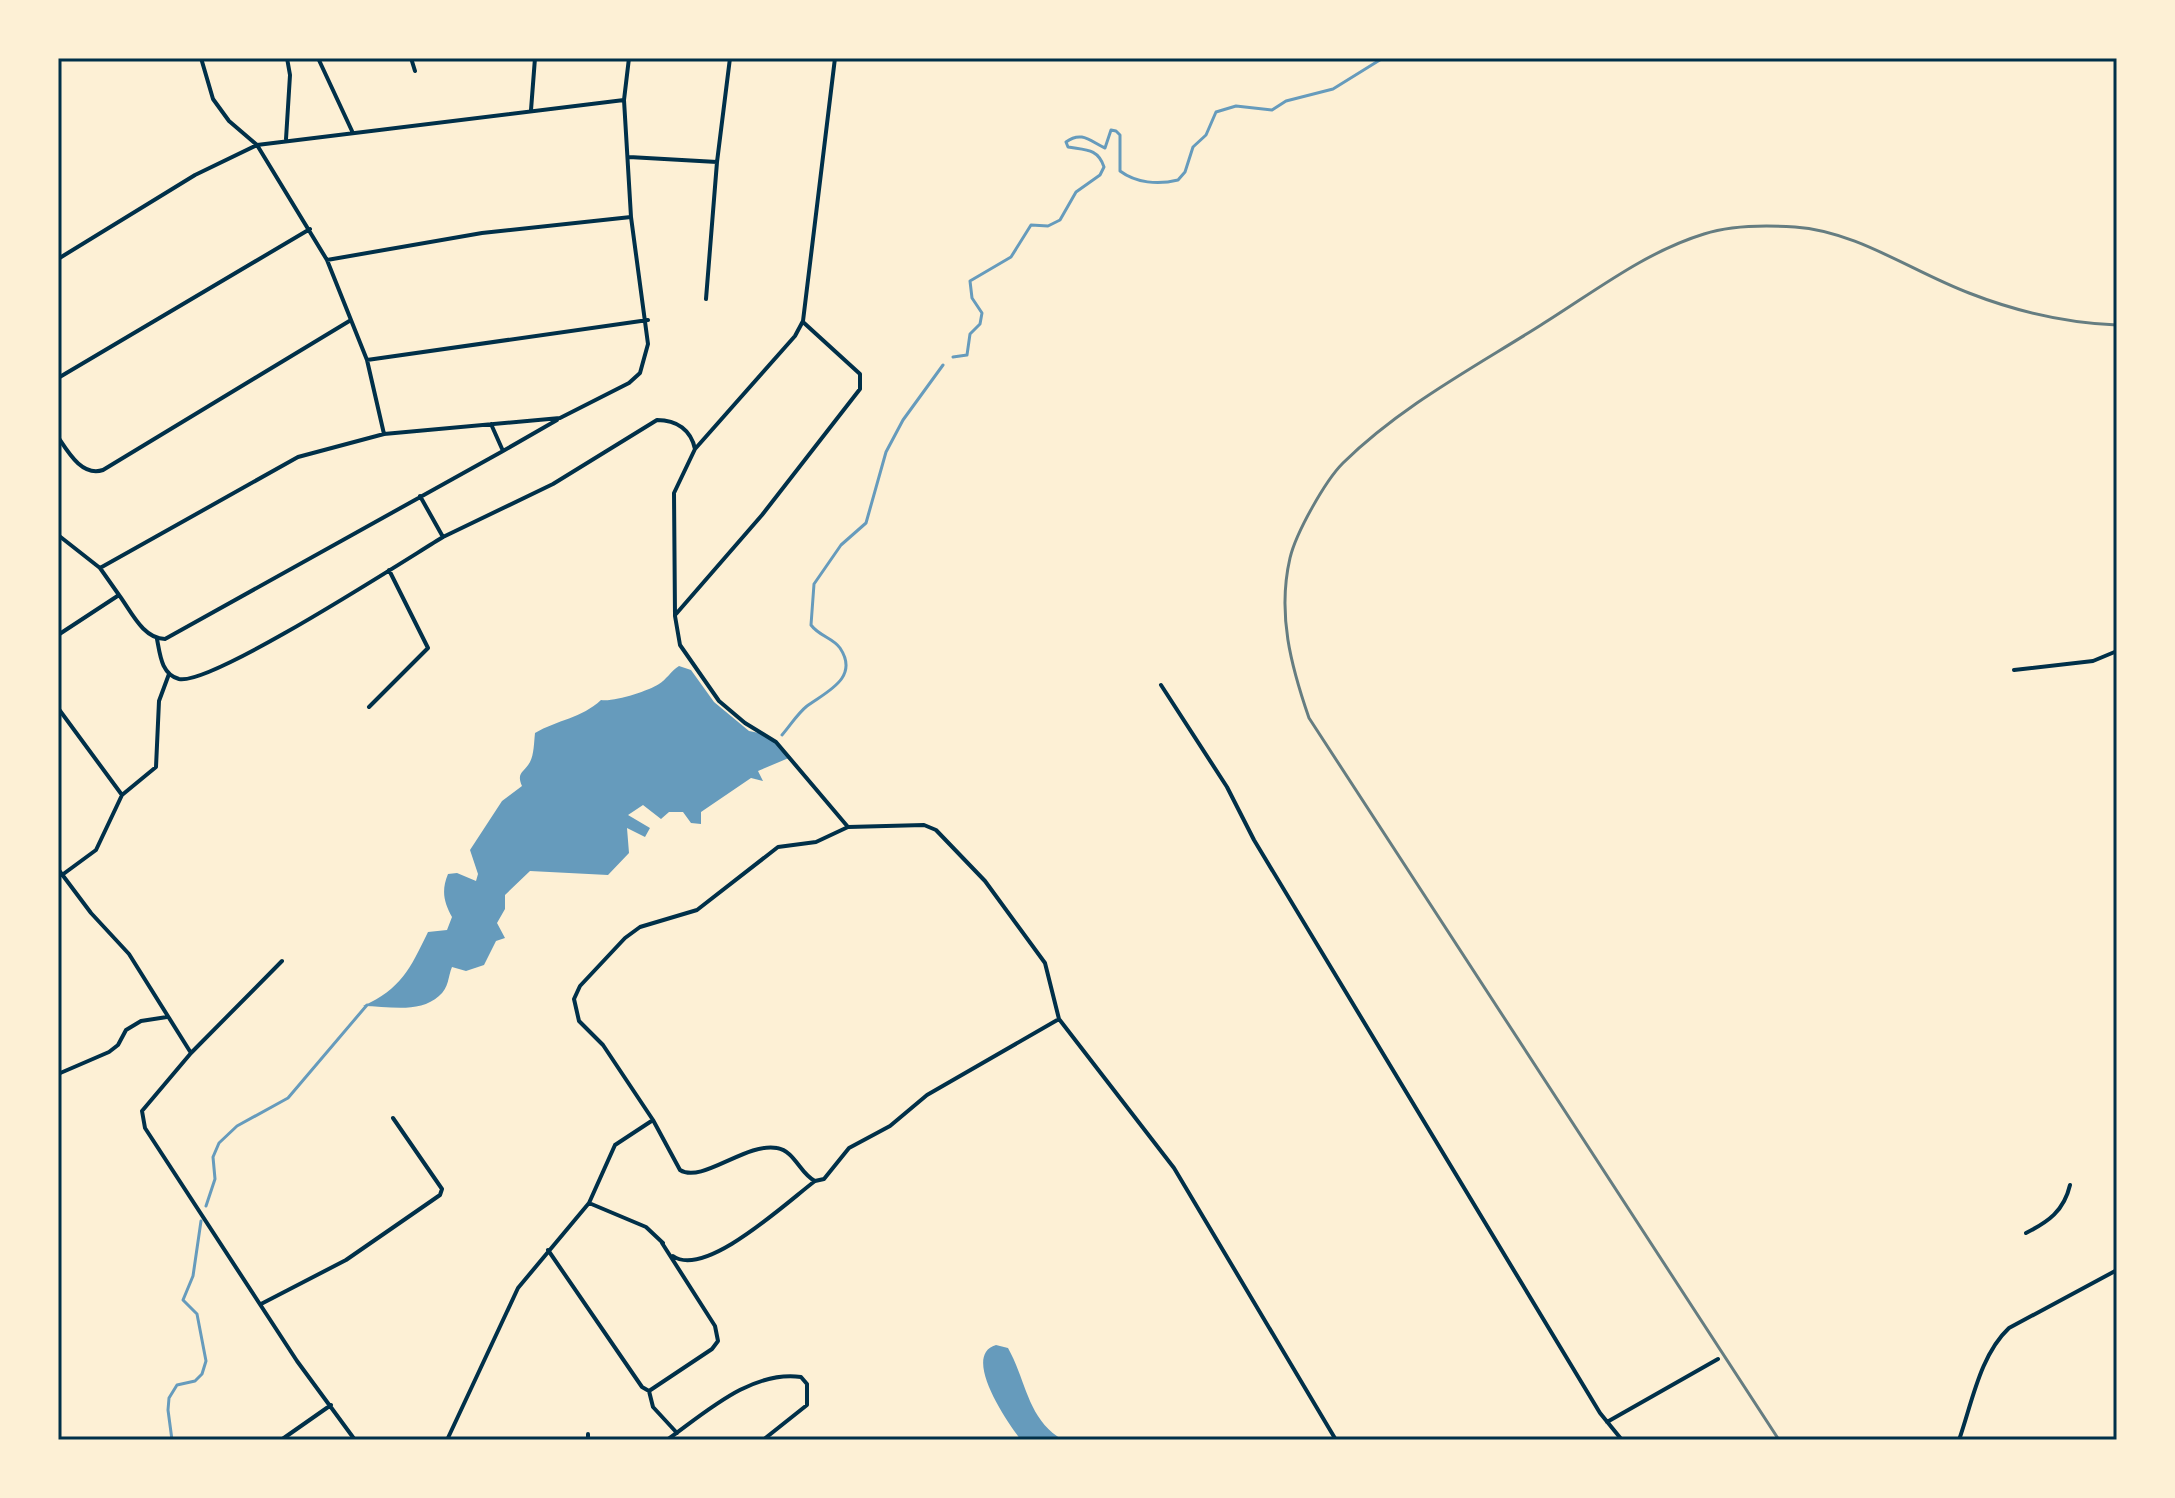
<svg xmlns="http://www.w3.org/2000/svg" width="2175" height="1498" font-family="'IBM Plex Serif',serif">
	<rect width="100%" height="100%" fill="#fdf0d5"/>
	<path fill="#669bbc" d="M679,666l12,4 23,32 35,29 15,3 27,23 -33,14 5,10 -12,-3 -50,34v12l-10,-1 -8,-11h-14l-8,7 -18,-14 -15,10 22,13 -5,9 -18,-9 2,25 -21,22 -78,-4 -25,24v14l-8,14 8,15 -9,3 -12,24 -18,6 -14,-4c-4,9 -3,21 -13,29 -20,18 -51,10 -76,10 38,-17 47,-37 65,-74l19,-2 5,-13c-8,-15 -11,-26 -4,-43l9,-1 19,8 2,-7 -8,-24 32,-49 20,-15c-6,-14 2,-13 8,-24 4,-7 4,-20 5,-29 22,-13 47,-15 66,-33 14,2 47,-9 58,-16 7,-4 12,-13 20,-18z
		M996,1345l12,3c19,34 19,71 55,92h-42c-14,-18 -60,-85 -25,-95z"/>
	<g fill="none" stroke-linecap="round" stroke-linejoin="round">
		<path stroke="#669bbc" stroke-width="3" d="M953,357l14,-2 3,-21 10,-10 2,-11 -10,-15 -2,-17 41,-24 20,-32 17,1 12,-6 16,-28 24,-17 4,-8c-6,-19 -19,-17 -36,-20l-2,-5c16,-12 25,0 39,6l6,-18 5,1 4,4v36c16,12 38,14 58,9l7,-8 8,-25 13,-12 10,-23 20,-6 36,4 14,-9 47,-12 50,-31
			M782,735c8,-9 15,-21 25,-29 19,-14 53,-28 33,-58 -7,-10 -21,-12 -29,-23l3,-41 27,-39 25,-22 20,-71 17,-32 40,-55
			M206,1206l9,-27 -2,-22 6,-14 18,-17 51,-28 79,-93
			M172,1440l-4,-30 1,-12 8,-13 18,-4 7,-7 4,-13 -9,-47 -14,-14 10,-24 8,-55"/>
		<path stroke="#003049" stroke-width="4" d="M201,58l12,41 16,22 28,24 70,115 40,100 17,74
			M318,58l34,73
			M411,58l4,13
			M531,110l4,-52
			M286,139l4,-64 -3,-17
			M629,157l88,5 13,-104
			M58,259l137,-84 62,-30 367,-45
			M327,260l155,-27 149,-16
			M706,299l11,-137
			M367,360l281,-40
			M58,378l252,-149
			M58,437c10,15 24,40 45,33l248,-150
			M695,449l100,-113 8,-15 32,-263
			M503,451l54,-31
			M420,496l23,41 110,-53 104,-64c20,0 34,10 38,29l-21,44 1,123 5,29 39,56 26,22 31,19 72,85
			M58,535l42,33 19,27 -61,40
			M100,568l198,-111 86,-23 176,-16 69,-35 11,-10 8,-29 -17,-127 -7,-117 5,-42
			M119,595c12,16 24,44 46,44l338,-188 -12,-27
			M676,614l86,-99 98,-126v-15l-57,-52
			M157,639c3,15 4,35 22,40 32,7 226,-119 264,-142
			M2014,670l79,-9 24,-10
			M1161,685l66,102 27,53 346,573 22,27
			M369,707l59,-59 -39,-78
			M58,708l64,87
			M58,869l33,44 38,41 62,99 -49,58 3,17 152,233 58,79
			M62,875l34,-25 26,-55 34,-28 3,-66 10,-27
			M1059,1019l-132,76 -37,31 -41,22 -25,31 -9,2c-15,-7 -20,-30 -38,-33 -31,-6 -75,36 -97,22l-27,-50 -50,-75 -24,-24 -5,-22 6,-13 45,-48 15,-11 57,-17 81,-63 38,-5 32,-15 76,-2 12,5 49,51 60,82 14,56 115,149 162,272
			M191,1053l91,-92
			M58,1074l51,-22 9,-7 8,-15 15,-9 26,-4
			M589,1203l57,24 17,16
			M2026,1233c22,-11 38,-22 44,-48
			M548,1250l94,137 7,4 63,-42 6,-8 -3,-15 -53,-83
			M673,1256c32,23 114,-54 142,-75
			M261,1304l85,-44 94,-65 2,-6 -49,-71
			M649,1391l4,16 24,26
			M1607,1422l111,-63
			M588,1434v6
			M281,1440l50,-35
			M447,1440l71,-152 71,-85 26,-58 38,-25
			M667,1440c38,-27 84,-70 134,-63l6,7v21l-44,35
			M1959,1440c13,-37 21,-85 50,-112l108,-58"/>
		<path stroke="#657d81" stroke-width="3" d="M1779,1440l-470,-722c-18,-52 -32,-104 -19,-160 6,-25 35,-77 53,-95 58,-57 130,-95 198,-138 53,-33 104,-73 163,-91 28,-9 62,-9 91,-7 61,4 118,45 174,66 46,18 99,30 148,32"/>
	</g>
	<rect width="2175" height="1498" fill="none" stroke="#fdf0d5" stroke-width="120"/>
	<rect x="60" y="60" width="2055" height="1378" fill="none" stroke="#003049" stroke-width="3"/>
</svg>
